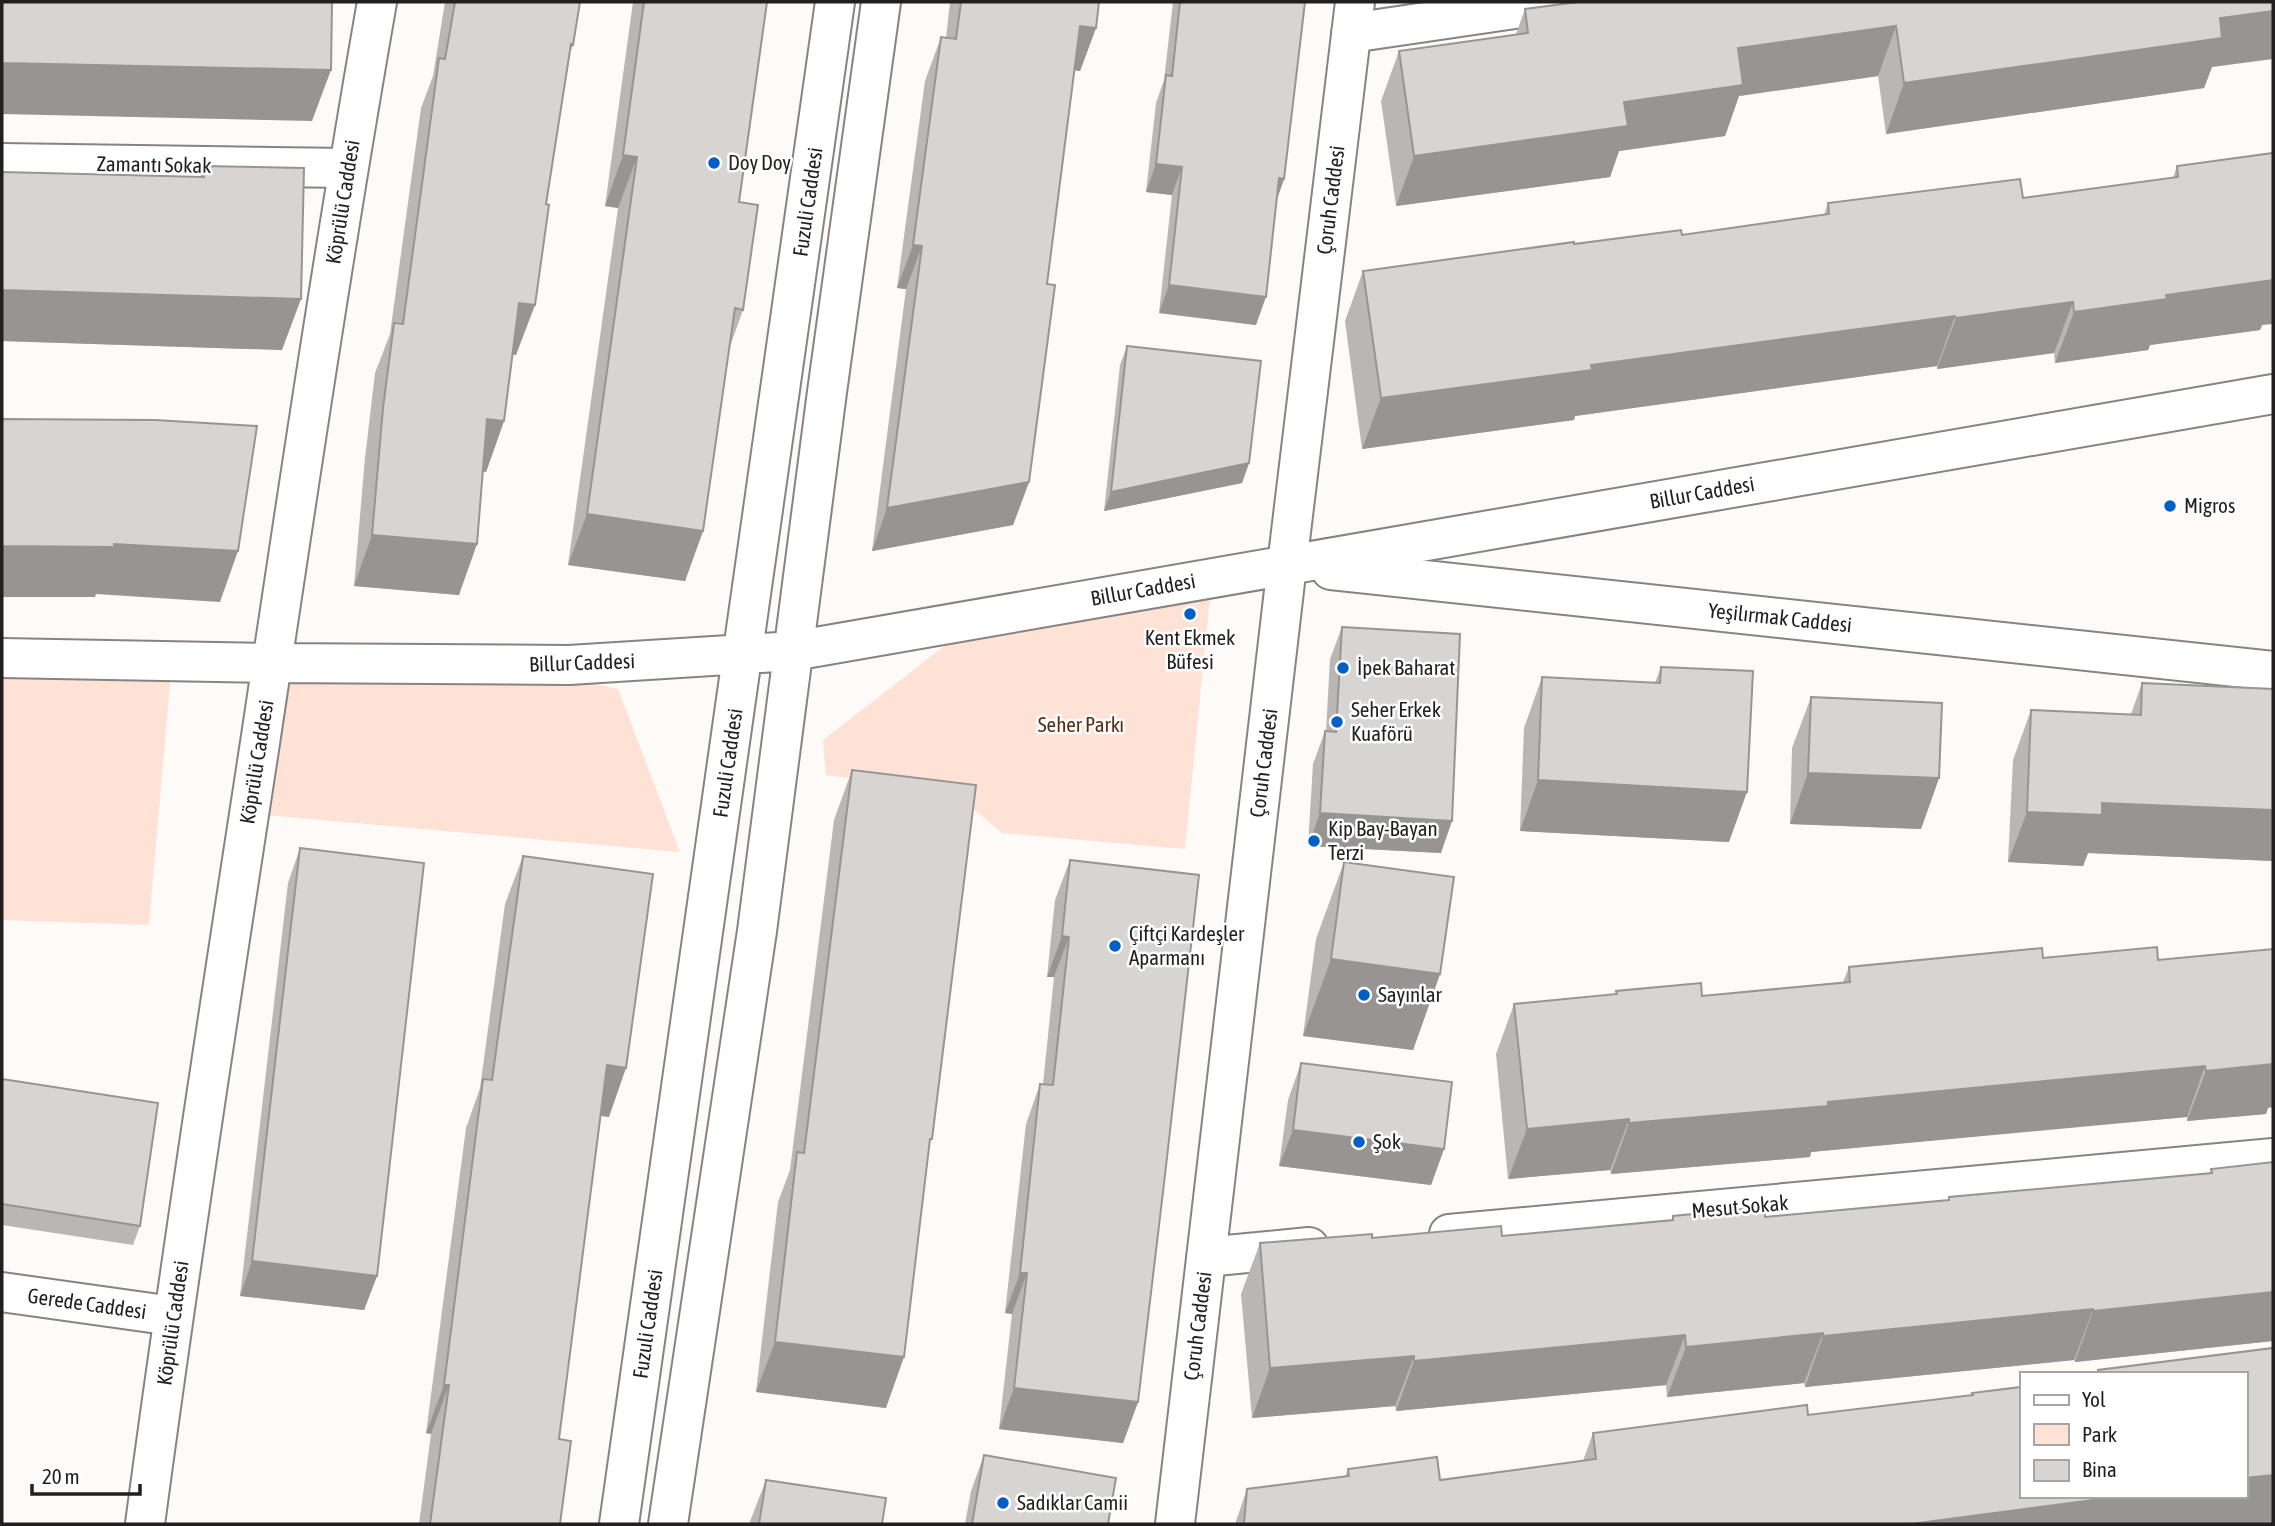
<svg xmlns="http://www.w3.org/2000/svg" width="2275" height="1526" font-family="'Asap Condensed',sans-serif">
	<rect width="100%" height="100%" fill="#fefaf8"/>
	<path fill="#fde2d5" d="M1210,597l-25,252 -183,-16 -50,-42 -126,-16 -3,-35 155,-120z
		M2,657l170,4 -23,264 -147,-5z
		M282,667l263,6 73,16 62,163 -415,-37z"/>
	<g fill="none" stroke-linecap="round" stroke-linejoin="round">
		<defs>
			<path id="minor" d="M1351,33l211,-31
				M2,163l346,5
				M1331,570l942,101
				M2,658l270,5 297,2 224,-14 1480,-257
				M1449,1234l824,-76
				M1206,1257l103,-10
				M2,1292l171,24
				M145,1524c35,-261 75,-521 115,-781 37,-247 74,-495 117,-741
				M619,1524l216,-1522
				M668,1524l89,-593 70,-539 54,-390
				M1175,1524l112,-959 68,-563"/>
		</defs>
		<use href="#minor" stroke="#878381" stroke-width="42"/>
		<use href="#minor" stroke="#fff" stroke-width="38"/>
	</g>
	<path fill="#bab6b5" d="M445,2h135l-7,43 -5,13 -52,297h-3l-9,66 -18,51 -3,-1 -24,124 -105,-9 11,-128 10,-85 15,-39 31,-226 12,-32z
		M633,2h134l-28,200 4,108 -14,39 -26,182 -18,50 -117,-16 50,-357 -13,-2z
		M950,2h149l-3,26 -16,43 -5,-1 -28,214 -18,198 -16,43 -141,26 34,-262 -9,-1 28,-207 16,-44 5,1z
		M1173,2h132l-21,177 -8,23 -20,123 -97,-12 13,-118 -26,-3 10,-89 8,-23z
		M2273,2l-61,65 -8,21 -318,46 -8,-58 -139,20 -14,40 -106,15 -9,26 -214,29 -15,-105 18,-50 117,-17 9,-25z
		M204,166l78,184 -280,-9v-169l198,5z
		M2177,166l85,159 -2,5 -110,15 -2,5 -93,13 -1,-10 -117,16v-3l-362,50 -1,4 -212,29 -17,-128 18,-50 211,-27 108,-9 142,-20 4,-12 195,-5 150,-20z
		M1127,346l122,117 -7,20 -138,28 16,-146z
		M1342,627l99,226 -133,-7 5,-82 12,-33 1,1 4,-73z
		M1661,667l68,175 -209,-11 4,-103 18,-51 113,6z
		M2142,683l131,6v172l-185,-8 -5,13 -75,-4 5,-102 18,-50 100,4z
		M1811,697l128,81 -18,51 -131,-5 2,-76z
		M852,770l34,638 -130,-16 22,-190 12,-32 44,-350z
		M300,848l77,428 -13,34 -124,-14 48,-413z
		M523,856l86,261 -8,-1 -42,323 1,85h-141l12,-90 -5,-1 40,-305 14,-40 25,-184z
		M1070,860l68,542 -15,41 -124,-14 13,-115 -7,-1 21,-189 14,-40h3l11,-107h-7l8,-77z
		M1344,862l96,112 -27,76 -110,-14 13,-97z
		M2043,958l115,2 110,148 -2,6 -79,7v-4l-118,10 -258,25 -1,5 -199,17 -1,-4 -102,9 -12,-125 18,-50 101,-10 1,-3 86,5 141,-14 6,-15z
		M1301,1063l143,86 -13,36 -152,-19 9,-66z
		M2,1079l138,147 -7,19 -131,-20z
		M2273,1162v179l-198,21 -1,-2 -269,27 -1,-4 -137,14 -1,-12 -270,26 -1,-5 -143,12 -11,-124 19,-51 112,-5 130,-2 170,-16 1,-4 92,1 183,-17 1,-3 261,-24 1,-4z
		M2273,1348v175l-10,1h-1028l12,-35 98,-12 3,-8 89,-12 3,23 143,-19 10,-28 214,-28 1,10 164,-20v-2l49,-6v109h224v-122h-149l2,-4z
		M984,1455l124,69h-143l6,-33z
		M766,1480l116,44h-133z"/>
	<path fill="#979493" d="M2273,11v48l-61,8 -8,21 -318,46 18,-51 316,-65z
		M1080,26l16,2 -16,43 -15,-2z
		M1896,26l-18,50 -139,20 -14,40 -106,15 -9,26 -214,29 18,-50 210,-54 114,-54z
		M2,63l329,7 -19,51 -310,-7z
		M623,155l14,2 -19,51 -13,-2z
		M1156,164l26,3 -10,28 -26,-3z
		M1279,178l5,1 -10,28z
		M913,245l9,1 -16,43 -9,-1z
		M2273,280v44l-11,1 -2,5 -110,15 -2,5 -93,13 19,-51 92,-17z
		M1169,285l97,12 -10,28 -97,-12z
		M2,290l299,9 -19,51 -280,-9z
		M2073,302l-19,51 -117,16 19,-51z
		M519,303l16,2 -19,50 -15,-2z
		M1955,316l-18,50 -362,50 -1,4 -212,29 19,-51 210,-33z
		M487,419l17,2 -18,51 -17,-3z
		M1249,463l-7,20 -138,28 7,-19z
		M1029,482l-16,43 -141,26 15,-43z
		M587,514l116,17 -18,50 -117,-16z
		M372,535l105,9 -18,51 -105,-9z
		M114,544l124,7 -18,51 -124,-8 -1,3h-93v-51z
		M1808,773l131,5 -18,51 -131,-5z
		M1538,780l209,12 -18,50 -209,-11z
		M2102,803l171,7v51l-185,-8 -5,13 -75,-4 19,-50z
		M1320,813l132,8 -11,32 -133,-7z
		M1062,936l7,1 -15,40h-7z
		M1331,959l109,15 -27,76 -110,-14z
		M2273,1064v43l-5,1 -2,6 -79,7 19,-50z
		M607,1065l19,3 -17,49 -19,-3z
		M2205,1066l-18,51 -376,35 -1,5 -199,17 18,-51 199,-21z
		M1629,1119l-19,51 -102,9 19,-50z
		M1293,1130l151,19 -13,36 -152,-19z
		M252,1261l125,15 -13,34 -124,-14z
		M1020,1273h7l-15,41 -7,-1z
		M2273,1292v49l-198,21 18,-51z
		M2093,1309l-19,51 -269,27 18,-51z
		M1823,1333l-19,50 -137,14 19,-50z
		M1685,1335l-19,50 -270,26 18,-50z
		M775,1342l129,15 -18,51 -130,-16z
		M1414,1356l-19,50 -143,12 18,-50z
		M444,1385h5l-18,49 -5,-1z
		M1014,1388l124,14 -15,41 -124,-14z
		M2273,1475v48l-10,1h-352l213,-28h121v-18z"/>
	<path fill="#d8d4d2" stroke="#979493" stroke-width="2" d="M2,2h330l-1,68 -329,-7z
		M455,2h125l-7,43 -2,-1 -25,160 3,1 -14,100 -16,-2 -15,118 -17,-2 -10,125 -105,-9 11,-127 11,-85 9,1 36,-266 6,1z
		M644,2h123l-28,200 19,3 -15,105 -8,-2 -32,223 -116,-17 50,-357 -14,-2z
		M961,2h138l-3,26 -16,-2 -33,258 8,1 -26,197 -142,26 35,-262 -9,-1 28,-208 15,2z
		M1180,2h125l-21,177 -5,-1 -13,119 -97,-12 13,-118 -26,-3 10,-89 6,1z
		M1578,2h695v9l-53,7 2,20 -318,45 -8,-57 -158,22 5,37 -119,17 4,24 -214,30 -15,-105 129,-18 -3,-24z
		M2273,153v127l-107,15 1,4 -93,13 -1,-10 -117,16 -1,-2 -364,49 1,5 -211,28 -18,-127 211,-29v2l107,-14 1,5 147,-21 -1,-11 192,-24 3,19 155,-21 -1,-11z
		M204,166l100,2 -3,131 -299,-9v-118l202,5z
		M1127,346l134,15 -12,102 -138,29z
		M2,419l153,1 102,6 -19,125 -124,-7v3l-112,-1z
		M1342,627l118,7 -8,187 -132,-8 5,-82 11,1z
		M1661,667l92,4 -6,121 -209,-12 4,-103 118,6z
		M2142,683l131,6v121l-171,-7v12l-75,-3 4,-102 110,5z
		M1811,697l131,6 -3,75 -131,-5z
		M852,770l124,15 -44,354h-2l-26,218 -129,-15 22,-190 7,1z
		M300,848l124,15 -47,413 -125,-15z
		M523,856l130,18 -27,194 -19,-3 -48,374 12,2 -11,83h-130l19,-139h-5l39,-306 9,1z
		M1070,860l129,15 -34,300 -27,227 -124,-14 13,-115h-7l20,-189 13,1 16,-148 -7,-1z
		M1344,862l110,15 -14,97 -109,-15z
		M2157,947l1,13 115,-11v115l-67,7 -1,-5 -118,11 -259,25v4l-199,17v-4l-102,10 -13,-125 103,-10 -1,-3 85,-8 1,13 148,-14 -1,-15 193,-19 1,10z
		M1301,1063l151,19 -8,67 -151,-19z
		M2,1079l156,24 -18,123 -138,-22z
		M2273,1162v130l-180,19v-2l-270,27v-3l-137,14 -1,-12 -271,26v-5l-144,12 -10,-125 112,-9v4l129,-12 1,10 171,-16v-4l91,-9 1,10 184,-17v-3l263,-24 -1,-4z
		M2273,1348v127l-28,3v-104h-147v-4z
		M2021,1387v109h103l-213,28h-667l3,-35 102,-13 -1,-7 89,-12 3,23 156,-21 -3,-26 214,-28 1,10 165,-20 -1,-2z
		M984,1455l132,23 -8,46h-136z
		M766,1480l120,18 -4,26h-123z"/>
	<g fill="#035fc8" stroke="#fff" stroke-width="2.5">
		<circle cx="714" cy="163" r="7"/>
		<circle cx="2170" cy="506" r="7"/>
		<circle cx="1190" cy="614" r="7"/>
		<circle cx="1343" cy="668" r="7"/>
		<circle cx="1337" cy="722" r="7"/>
		<circle cx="1314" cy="841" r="7"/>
		<circle cx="1115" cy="946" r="7"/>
		<circle cx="1364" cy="995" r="7"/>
		<circle cx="1359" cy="1142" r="7"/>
		<circle cx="1003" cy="1503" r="7"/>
	</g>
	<g text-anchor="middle" stroke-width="5" stroke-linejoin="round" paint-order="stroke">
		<g font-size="21" fill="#211f1f" stroke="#fff" text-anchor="start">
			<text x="728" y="170">Doy Doy</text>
			<text x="2184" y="513">Migros</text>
			<text x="1190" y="645" text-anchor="middle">Kent Ekmek<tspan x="1190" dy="24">Büfesi</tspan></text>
			<text x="1357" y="675">İpek Baharat</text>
			<text x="1351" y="717">Seher Erkek<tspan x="1351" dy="24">Kuaförü</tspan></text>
			<text x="1328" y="836">Kip Bay-Bayan<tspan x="1328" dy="24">Terzi</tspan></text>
			<text x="1129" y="941">Çiftçi Kardeşler<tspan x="1129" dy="24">Aparmanı</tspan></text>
			<text x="1378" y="1002">Sayınlar</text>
			<text x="1373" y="1149">Şok</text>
			<text x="1017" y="1510">Sadıklar Camii</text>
		</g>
		<g font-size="21" fill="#211f1f" stroke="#fff">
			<text transform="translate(154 165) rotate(1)" y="7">Zamantı Sokak</text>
			<text transform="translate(1331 200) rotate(-83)" y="7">Çoruh Caddesi</text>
			<text transform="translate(343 202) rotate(-81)" y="7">Köprülü Caddesi</text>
			<text transform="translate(808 202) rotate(-82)" y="7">Fuzuli Caddesi</text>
			<text transform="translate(1702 493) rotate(-10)" y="7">Billur Caddesi</text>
			<text transform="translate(1143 590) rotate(-10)" y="7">Billur Caddesi</text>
			<text transform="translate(1780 618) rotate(6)" y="7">Yeşilırmak Caddesi</text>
			<text transform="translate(582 663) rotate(-2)" y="7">Billur Caddesi</text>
			<text transform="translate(257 762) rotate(-81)" y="7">Köprülü Caddesi</text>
			<text transform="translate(728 763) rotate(-82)" y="7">Fuzuli Caddesi</text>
			<text transform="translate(1264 763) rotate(-83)" y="7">Çoruh Caddesi</text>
			<text transform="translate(1740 1207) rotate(-5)" y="7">Mesut Sokak</text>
			<text transform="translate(87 1304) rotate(8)" y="7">Gerede Caddesi</text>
			<text transform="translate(173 1323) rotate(-82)" y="7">Köprülü Caddesi</text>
			<text transform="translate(648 1324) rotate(-82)" y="7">Fuzuli Caddesi</text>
			<text transform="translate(1198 1326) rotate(-83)" y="7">Çoruh Caddesi</text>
		</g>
		<g font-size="21" fill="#5d2d13" stroke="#fff">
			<text x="1081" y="732">Seher Parkı</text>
		</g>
	</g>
	<rect width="2275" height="1526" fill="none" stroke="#211f1f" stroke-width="7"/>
	<rect x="2020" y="1372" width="228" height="126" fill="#ffffff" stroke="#a6a5a5" stroke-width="2"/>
	<rect x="2034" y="1395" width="35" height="10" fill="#ffffff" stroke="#a6a5a5" stroke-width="2"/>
	<text x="2082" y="1407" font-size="21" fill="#211f1f">Yol</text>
	<rect x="2034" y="1424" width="35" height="21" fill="#fde2d5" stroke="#a6a5a5" stroke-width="2"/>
	<text x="2082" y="1442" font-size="21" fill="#211f1f">Park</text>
	<rect x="2034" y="1460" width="35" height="21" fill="#d8d4d2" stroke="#a6a5a5" stroke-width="2"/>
	<text x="2082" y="1477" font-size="21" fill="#211f1f">Bina</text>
	<path d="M32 1484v10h108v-10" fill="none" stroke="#211f1f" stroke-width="3.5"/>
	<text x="42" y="1484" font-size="21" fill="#211f1f" stroke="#ffffff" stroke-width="5" paint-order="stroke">20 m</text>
</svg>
